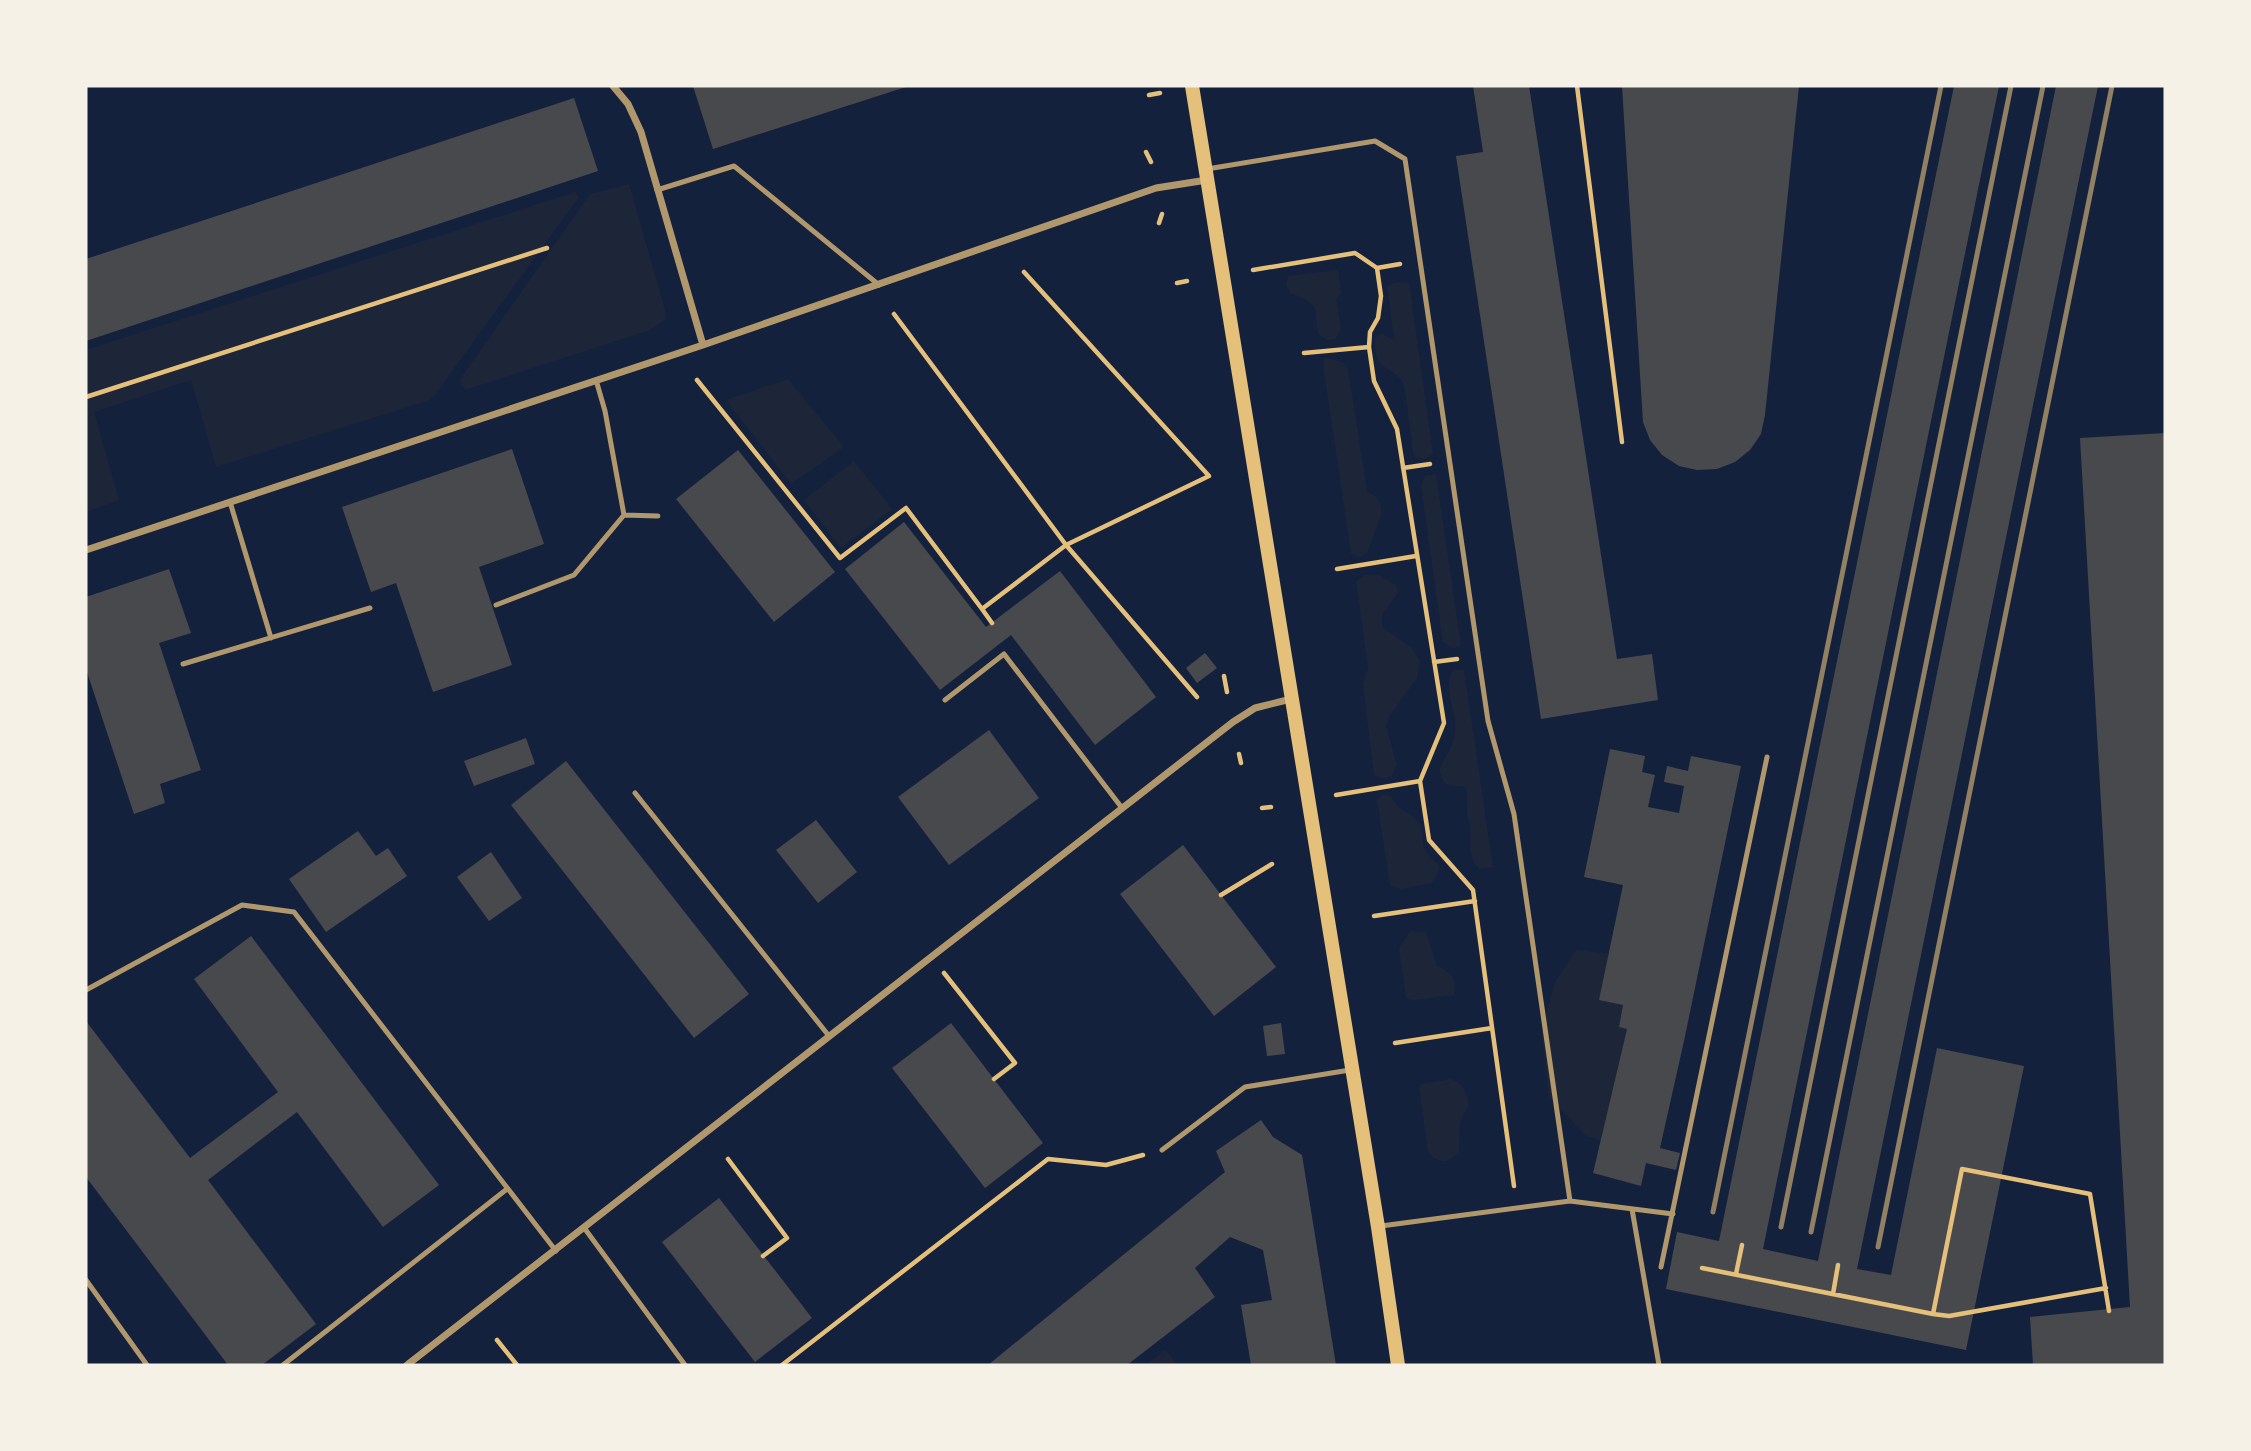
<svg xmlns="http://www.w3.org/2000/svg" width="2251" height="1451" font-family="'IBM Plex Serif',serif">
	<rect width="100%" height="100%" fill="#14213d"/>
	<path fill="#1d2539" d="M629,184l37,130 -1,6 -15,10 -185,60 -5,-9 3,-6 127,-181z
		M575,192l4,5 -145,199 -7,5 -211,66 -25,-87 -97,32 25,88 -33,12v-162z
		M1338,270l3,24 -5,5 5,32 -6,8 -8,1 -9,-6c-3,-29 1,-30 -27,-41l-5,-8 2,-9z
		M1396,282l13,1 24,171 -8,5 -11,-2 -10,-73c-14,-22 -31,-10 -29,-46l6,-5 10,6 3,-1 -7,-52z
		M1325,357l18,6 5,6 19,122 12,8 3,14 -15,40 -7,4 -9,-3 -28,-190z
		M788,379l56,68 -53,37 -65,-84z
		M854,461l38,48 -51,39 -37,-48z
		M1436,474l25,172 -9,2 -9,-6 -22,-156 4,-10z
		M1365,575h13l18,10 2,8 -16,21v13l30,21 8,13 -3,17 -27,37 -4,11 11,39 -5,11 -9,3 -9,-4 -11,-91 5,-16 -12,-87z
		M1454,669l10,1 29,197 -13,2c-14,-12 -8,-26 -10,-43 0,-6 -4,-10 -3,-16 0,-10 2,-14 -2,-23 -17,-2 -20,2 -26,-17 5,-11 14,-24 16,-36 4,-22 -15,-45 -1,-65z
		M1384,794l7,2c9,19 18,13 28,27 5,7 2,19 6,27 8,16 22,9 7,33l-31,6 -11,-4 -13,-86z
		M1410,931l16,1 11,34c15,7 20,12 17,29l-41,5 -7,-2 -7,-50z
		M1576,950l33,4 -9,46 23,5 -4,22 8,2 -26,111 -15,-4 -37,-40 -7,-63 13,-51z
		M1450,1079c14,4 15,12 19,25l-9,18 -1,30c-11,12 -19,12 -31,1l-9,-68z
		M1165,1350l13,15h-32z"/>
	<path fill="#48494c" d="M693,86h216l-196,63z
		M1473,86h56l88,573 35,-5 6,46 -117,19 -85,-563 27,-4z
		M1622,86h177l-34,329 -4,19 -11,16 -15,12 -18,7 -20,1 -18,-4 -17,-11 -12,-15 -7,-18z
		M1954,86h45l-236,1163 55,12 238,-1175h42l-241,1183 34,6 46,-227 87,18 -58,284 -300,-61 11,-57 42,9z
		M574,98l24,73 -512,170v-82z
		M2165,433v932h-132l-3,-48 100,-10 -50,-869z
		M512,449l32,95 -65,23 33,98 -79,27 -37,-109 -25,9 -29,-85z
		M738,450l97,122 -61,50 -98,-123z
		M904,522l82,105 74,-56 96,126 -61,48 -84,-110 -71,55 -95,-121z
		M169,569l22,64 -32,10 42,127 -41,14 5,19 -31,11 -48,-145v-72z
		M1205,653l12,15 -20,15 -11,-15z
		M989,730l50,68 -90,67 -51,-68z
		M526,738l9,26 -61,22 -10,-25z
		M1610,749l35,7 -3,16 13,3 -7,32 31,6 5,-27 -20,-4 3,-16 21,5 3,-15 50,10 -57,275 -24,107 20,5 -4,17 -30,-7 -5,23 -48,-13 34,-144 -8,-2 4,-22 -24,-5 24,-115 -39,-8z
		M566,761l183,233 -55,44 -183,-233z
		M816,820l41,52 -39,31 -42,-53z
		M358,831l18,25 12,-8 19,28 -81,56 -37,-53z
		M1183,845l93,122 -62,49 -94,-122z
		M491,852l31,46 -33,23 -32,-44z
		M251,936l188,249 -56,42 -86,-115 -89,68 108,144 -54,41h-34l-142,-188v-156l104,137 88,-66 -84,-113z
		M951,1023l92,120 -58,45 -93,-120z
		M1281,1023l4,31 -18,2 -4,-30z
		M1261,1120l12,17 29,18 34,210h-85l-10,-60 31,-5 -9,-50 -33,-13 -35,31 20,29 -88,68h-139l237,-193 -9,-21z
		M719,1198l93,120 -57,44 -93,-120z"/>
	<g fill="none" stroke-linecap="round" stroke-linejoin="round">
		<path stroke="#e5c07b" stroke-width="4.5" d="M1577,86l45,356
			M1149,95l11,-2
			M1146,152l5,10
			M1159,223l3,-9
			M1377,268l23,-4
			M1253,270l102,-17 22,15 4,28 -3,22 -8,14 -1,15 5,34 23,48 47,294 -24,58 9,59 44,50 41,296
			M1177,283l10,-2
			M894,314l172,231 131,152
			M1304,353l65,-6
			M697,380l143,178 66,-50 76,101 84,-64 143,-69 -185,-204
			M86,397l461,-149
			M1403,468l27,-4
			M1337,569l79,-13
			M982,609l10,14
			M1434,662l23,-3
			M1224,676l3,16
			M1239,754l2,9
			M1336,795l84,-14
			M1262,808l9,-1
			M1221,895l51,-31
			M1374,916l101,-15
			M944,973l71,90 -21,16
			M1395,1043l97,-15
			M728,1159l59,79 -24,18
			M1702,1268l231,46 29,-145 128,25 19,117
			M1736,1274l6,-29
			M1833,1294l5,-29
			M1933,1314l16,2 157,-28
			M497,1340l20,25
			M782,1365l266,-206 58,6 37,-10"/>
		<path stroke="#b1986c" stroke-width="5" d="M1207,169l168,-28 30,18 83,562 26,93 56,387
			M657,190l77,-24 145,119
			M596,380l9,31 19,104
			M230,502l41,136
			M496,605l78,-30 50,-60 34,1
			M183,664l187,-56
			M945,700l59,-46 118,154
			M635,793l194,243
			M86,990l156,-85 52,7 262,339
			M1162,1150l83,-63 105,-17
			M1632,1209l27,156
			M1381,1226l189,-25 103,13
			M585,1229l100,136
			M1661,1267l106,-510
			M86,1280l61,85
			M283,1365l224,-176"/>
		<path stroke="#b1986c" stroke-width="7" d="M613,86l15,18 13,28 62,213
			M86,550l617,-205 453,-157 51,-8
			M407,1365l826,-643 22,-14 36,-9"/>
		<path stroke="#e5c07b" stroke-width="14" d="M1192,86l186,1141 20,138"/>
		<path stroke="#918062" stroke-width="5" d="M1713,1212l228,-1126
			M1781,1227l230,-1141
			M1811,1232l232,-1146
			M1878,1247l234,-1161"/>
	</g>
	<rect width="2251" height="1451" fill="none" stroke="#f6f1e7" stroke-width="175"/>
</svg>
